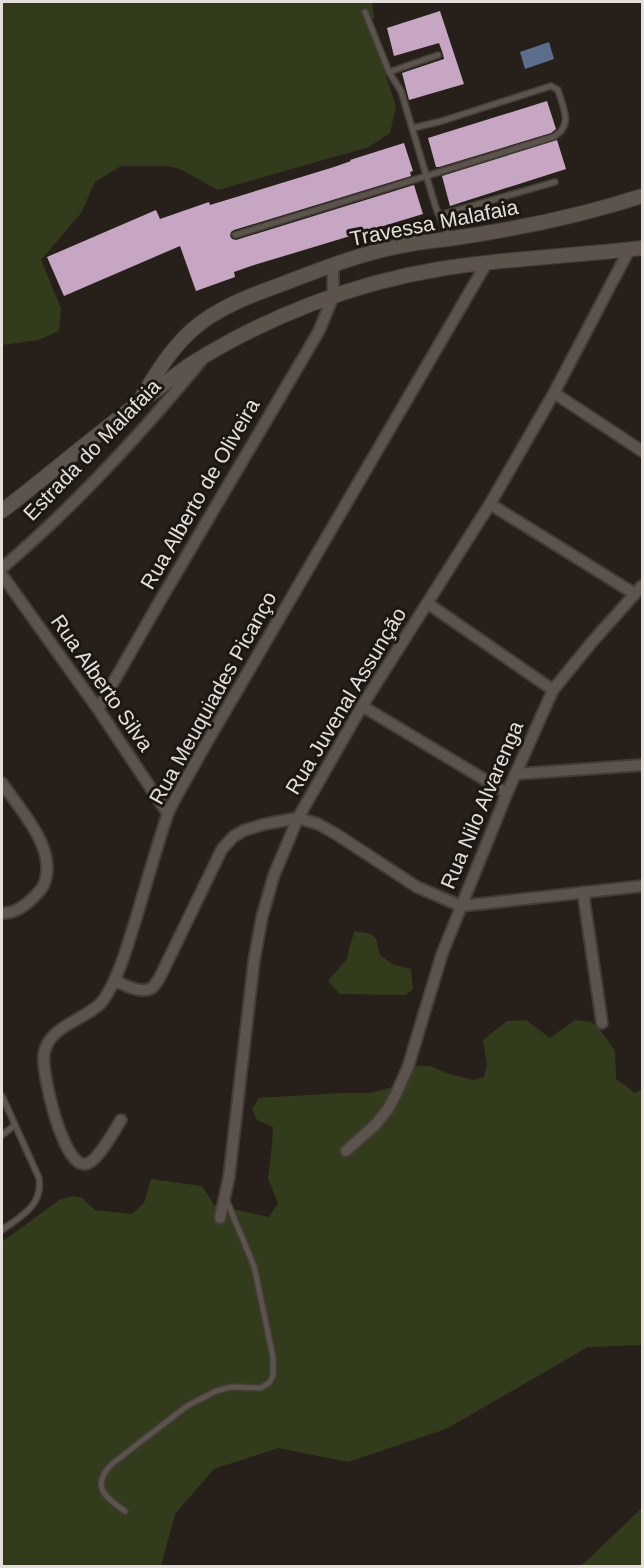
<svg xmlns="http://www.w3.org/2000/svg" width="644" height="1568" font-family="Helvetica,sans-serif">
	<rect width="100%" height="100%" fill="#27201a"/>
	<path fill="#333b1d" d="M2,2h370l2,15 -5,10 27,79 -6,27 -21,14 -151,43 -38,-21 -13,-3h-46l-26,16 -14,31 -40,47 20,48 -2,23 -20,9 -37,5z
		M355,931l16,3 5,5 4,16 12,9 19,5 2,20 -8,6 -65,-1 -12,-13 19,-22 3,-15z
		M526,1020l24,18 25,-18 17,2 9,9 14,20 1,28 19,14 7,-4v256l-54,2 -142,82 -98,33 -70,-14 -64,21 -39,45 -14,52h-159v-324l57,-42 14,-4 9,2 13,12 37,4 12,-11 7,-24 51,7 12,19 55,12 9,-14 -10,-24 4,-34 1,-18 -16,-7 -5,-11 7,-11 82,-5h29l31,-8 13,-19h16l19,8 24,6 11,-3 3,-11 -4,-26 24,-19z
		M642,1508v58h-61z"/>
	<path fill="#5c6d8e" d="M549,42l5,17 -29,10 -5,-17z"/>
	<path fill="#c7a6c4" d="M440,11l24,73 -55,16 -7,-27 42,-14 -1,-5 -4,-11 -45,13 -7,-28z
		M547,101l9,28 -5,4 -112,34h-3l-8,-29z
		M557,140l9,29 -116,37 -8,-30z
		M404,143l9,28 -3,1 1,4 -177,54 -3,2 -1,4 2,3 4,1 178,-55 9,29 -172,52 -17,6 1,5 -39,14 -16,-45 -116,50 -17,-39 109,-47 4,9 49,-17 1,3 124,-38 17,-6 -1,-1z"/>
	<g fill="none" stroke-linecap="round" stroke-linejoin="round">
		<defs>
			<path id="service" d="M365,12l24,60
				M438,55l-49,17 12,19 35,117 13,30
				M440,215l115,-33
				M235,235l318,-98c21,-11 10,-29 5,-47l-7,-4 -109,35 -29,7
				M2,1096l37,82c4,28 -18,38 -37,52
				M2,1135l13,-10
				M125,1511c-21,-14 -35,-26 -12,-48l74,-57 29,-15 15,-4 30,1 9,-6 3,-7v-18l-19,-91 -28,-67"/>
			<path id="minor" d="M554,393l88,58
				M490,504l145,90
				M2,568c73,-62 138,-133 199,-207
				M2,575l96,134 70,105
				M427,603l126,87
				M362,706l145,87
				M98,709l59,-103 162,-275 14,-34v-32
				M516,774l126,-9
				M2,783c18,27 58,68 41,103 -2,4 -6,8 -9,11 -9,9 -20,17 -32,16
				M583,892l19,131
				M115,981c10,4 27,14 38,6 2,-2 4,-6 6,-8l63,-130 12,-13 11,-6 20,-6 33,-6 20,6 18,10 81,53 44,19 181,-20
				M121,1120c-7,11 -24,43 -36,44 -22,3 -44,-92 -41,-110 4,-27 38,-33 56,-50 5,-6 11,-16 14,-23 9,-18 14,-38 20,-56 11,-36 21,-73 33,-109 8,-20 22,-40 32,-60l287,-492
				M346,1151l29,-26 13,-16 8,-15 12,-27 34,-113 65,-161 46,-103 39,-48 50,-56
				M220,1218l9,-41 25,-216 8,-44 12,-42 24,-57 64,-112 128,-202 64,-111 75,-143"/>
			<path id="secondary" d="M143,395c14,-23 28,-46 49,-65 26,-23 60,-35 93,-47 41,-16 83,-32 126,-39 16,-3 33,-4 50,-7 61,-9 122,-22 181,-41
				M2,511c51,-39 100,-82 153,-120 12,-9 24,-19 36,-27 75,-47 162,-81 249,-95 67,-11 135,-13 202,-21"/>
		</defs>
		<use href="#service" stroke="#433d38" stroke-width="8"/>
		<use href="#minor" stroke="#433d38" stroke-width="14"/>
		<use href="#secondary" stroke="#433d38" stroke-width="16"/>
		<use href="#service" stroke="#5b534c" stroke-width="5"/>
		<use href="#minor" stroke="#5b534c" stroke-width="10"/>
		<use href="#secondary" stroke="#5b534c" stroke-width="14"/>
	</g>
	<g text-anchor="middle" stroke-width="6" stroke-linejoin="round" paint-order="stroke">
		<g font-size="21" fill="#e4dfdb" stroke="#1d1711">
			<text transform="translate(434 223) rotate(-11)" y="7">Travessa Malafaia</text>
			<text transform="translate(92 450) rotate(-46)" y="7">Estrada do Malafaia</text>
			<text transform="translate(200 494) rotate(-60)" y="7">Rua Alberto de Oliveira</text>
			<text transform="translate(102 683) rotate(55)" y="7">Rua Alberto Silva</text>
			<text transform="translate(213 698) rotate(-61)" y="7">Rua Meuquiades Picanço</text>
			<text transform="translate(346 701) rotate(-59)" y="7">Rua Juvenal Assunção</text>
			<text transform="translate(482 805) rotate(-67)" y="7">Rua Nilo Alvarenga</text>
		</g>
	</g>
	<rect width="644" height="1568" fill="none" stroke="#e4dfdb" stroke-width="6"/>
</svg>
